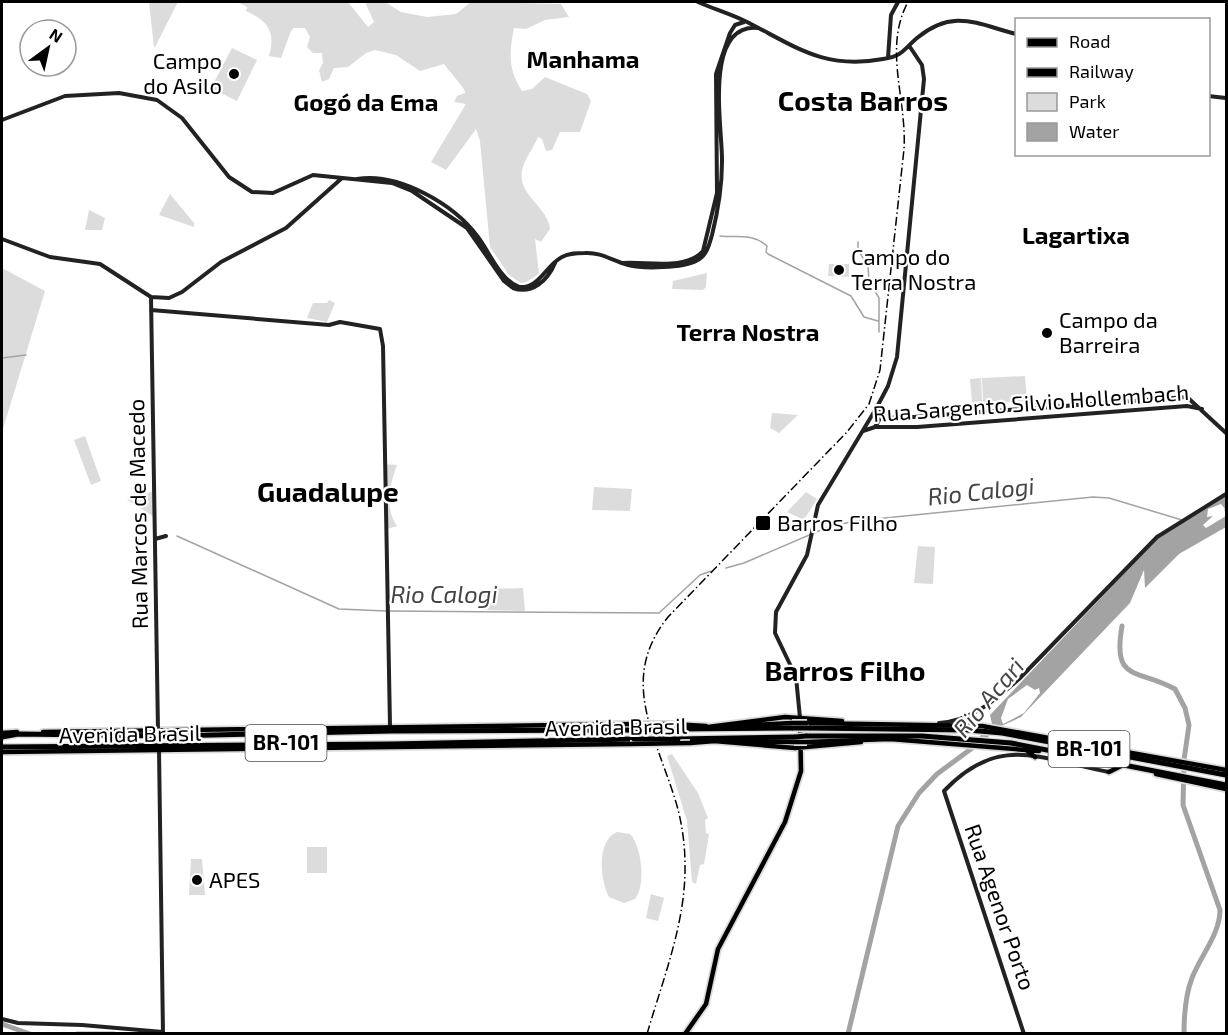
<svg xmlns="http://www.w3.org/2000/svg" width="1228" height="1035" font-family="'Exo 2',sans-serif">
	<rect width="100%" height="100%" fill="#fff"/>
	<path fill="#dcdcdc" d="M149,2h29l-23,45h-1z
		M237,2h111l20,25 6,-5 -9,-20h20l16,10 26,5 29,-3 15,-12 90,2 8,13 -24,3 -19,9 -12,-1c-5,25 -6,42 8,63l10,-2 13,-12 42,17 4,7 -11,31h-20l-8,18 -6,1 -4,-12 -4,-2c-4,10 -12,20 -15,30 -9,27 25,39 27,62l-9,13 -6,-3 4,35 -13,8 -5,1 -12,-8 -19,-28 -10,-106 -4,-12 -30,41 -15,-8 35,-58 -12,-2 3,-6 8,-3 -1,-4 -20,-25 -24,7 -24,-16 -21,-5 -9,3 -18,14 -14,1 -5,11 -7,3 -3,-12 4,-7 -1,-10h-9l-6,-6 3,-10 -5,-9h-11l-3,3 -10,27 -12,-2c7,-24 -1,-35 -23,-45l1,-4z
		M232,48l25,12 -20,41 -26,-13z
		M170,194l24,29v4l-35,-12z
		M89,210l16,8 -3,12h-17z
		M829,264h20v13l-21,-1z
		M2,268l43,23 -43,141z
		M707,273l-1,14 -3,3 -31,-1 1,-8z
		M329,300l6,3 -8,19 -20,-4 6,-15h14z
		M1025,376l2,25 -44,3 -1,-26z
		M981,378l1,23 -10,1 -2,-23z
		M772,413l26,2 -19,18 -9,-5z
		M85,436l16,45 -10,4 -17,-45z
		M385,464l12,1c-7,19 -13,42 0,61l-10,3z
		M594,487l38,2 -2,22 -38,-1z
		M154,491v26l-27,-17z
		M806,492l11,7 -13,21 -17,-8z
		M918,546l17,1 -2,37 -19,-1z
		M523,588l2,23 -40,-1 -1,-21z
		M672,754l26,39 10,25 -3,2 1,13 3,1 -5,30 -4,1 -4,19 -4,-2 -5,-61 -20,-65z
		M617,832l13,2c12,12 16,52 5,65l-11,4 -15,-6c-9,-17 -13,-56 8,-65z
		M307,847h20v26h-20z
		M191,859h11l3,36h-16z
		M651,894l13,4 -6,23 -12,-3z"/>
	<path fill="#a3a3a3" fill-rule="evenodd" d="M1226,496v15h-2l1,-2 -4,-5 -13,5 -1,8 6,-1 -10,9 3,3 20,-12v11l-47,27 -34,34 -1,-18 -14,33 -109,114 -24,11 -20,20 -8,-1 23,-23 -2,-9 169,-178zM1027,685l8,5 4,-2 1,5 -16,20 -21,11 -2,-6 7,-19z"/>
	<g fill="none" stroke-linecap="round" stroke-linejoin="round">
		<path stroke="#a3a3a3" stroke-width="1.5" d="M720,236c18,2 33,-3 47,10l-1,6 2,2 83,42 13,21 14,4
			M858,242v8l10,16 1,15 10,17v34
			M2,358l24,-3
			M177,536l162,73 47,2
			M726,568l18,-5 84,-36 27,-6 238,-24 16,1 73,22
			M390,611l269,2 41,-38 11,-4"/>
		<path stroke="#a3a3a3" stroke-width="5" d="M1122,626c-10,57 15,42 53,63l10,19 4,17 -5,35 -1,45 37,105c0,24 -19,45 -28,68 -7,18 -8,37 -8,56
			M2,1024l28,10
			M77,1034h37
			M848,1034l50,-208 21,-33 18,-19 42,-31"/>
		<defs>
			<path id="primary" d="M807,723l175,3 244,44
				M672,724l34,2
				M735,726l57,-3
				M708,727l77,-10 57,4
				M43,732l591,-8
				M2,733l15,-1
				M714,741l81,7 66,-6
				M732,741l62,1
				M807,742l83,-3 149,12
				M690,743l25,-2
				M1025,749l10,8
				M2,752l628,-8
				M1109,772l12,-6
				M1156,774l70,15
				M685,1034l21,-30 12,-55 67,-127 16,-51 -1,-53"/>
			<path id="highway" d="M809,728l159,2 34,3 224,42
				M674,729l119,-1
				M806,736h116l89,7 215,42
				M2,737l16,-3 149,2 224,-5 243,-1
				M678,739l117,-2
				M2,747l390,-3 242,-5"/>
		</defs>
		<use href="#primary" stroke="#dbdbdb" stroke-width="8"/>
		<use href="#highway" stroke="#dbdbdb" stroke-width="8"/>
		<path stroke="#222" stroke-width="4" d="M698,2c16,7 32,12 47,19 50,25 78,49 138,38 20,-3 20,-9 34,-21 36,-30 60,-14 99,-4
			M888,58l3,-43 7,-13
			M1208,96l18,2
			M2,120l63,-24 54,-3 38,7 25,18 47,59 23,15 21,1 40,-18 79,8 20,8 55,37 37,53 9,7c19,7 35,-8 42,-25
			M357,179c41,-7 97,25 121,58 12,16 22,43 41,50 20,2 27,-22 43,-30 7,-4 15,-4 23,-4 16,-1 28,8 43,12 15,4 55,3 68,-4 11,-5 13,-16 16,-26 6,-24 10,-48 10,-73 1,-31 -20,-139 36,-134
			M2,239l48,18 50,7 51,33 18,1 13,-6 39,-30 65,-34 56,-50
			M623,263c23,-2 63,8 80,-12l14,-58 -1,-119 14,-41 5,-8 9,-3
			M151,297l7,434
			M151,310l178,15 11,-3 40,7 3,17 7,380
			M877,408l8,9 15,1 287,-21 39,36
			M875,427l7,-12
			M863,431l12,-4h42l270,-21 15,3
			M155,539l11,-3
			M800,718l-4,-41 -21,-44 1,-21 31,-57 11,-50 59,-98 11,-21 9,-29 27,-278 -2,-14 -12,-18
			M939,723c33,-2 57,-24 81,-45l137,-141 69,-43
			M159,750l4,284
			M2,1019l16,4 64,2 81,7
			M1024,1034l-80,-243c55,-58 96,-32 165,-19"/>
		<use href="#primary" stroke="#000" stroke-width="4.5"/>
		<use href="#highway" stroke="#000" stroke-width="5"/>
		<path stroke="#000" stroke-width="1.5" stroke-dasharray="9 3 1.5 3" stroke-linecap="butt" d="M647,1034c16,-55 39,-112 38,-169 0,-24 -4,-49 -12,-72 -20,-62 -53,-116 -5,-176l179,-185 22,-28 11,-34 24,-221c3,-50 -21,-101 4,-147"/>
		<defs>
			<path id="primary-bridge" d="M792,723h15
				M634,724h38
				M794,742h13
				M630,744l60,-1"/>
			<path id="highway-bridge" d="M793,728h16
				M634,730l40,-1
				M795,737l11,-1
				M634,739h44"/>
		</defs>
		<use href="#primary-bridge" stroke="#dbdbdb" stroke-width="8" stroke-linecap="butt"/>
		<use href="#highway-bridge" stroke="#dbdbdb" stroke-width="8" stroke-linecap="butt"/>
		<use href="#primary-bridge" stroke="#000" stroke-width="4.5"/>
		<use href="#highway-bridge" stroke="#000" stroke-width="5"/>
	</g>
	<g fill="#000" stroke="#fff" stroke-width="2">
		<circle cx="234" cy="74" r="6"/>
		<circle cx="839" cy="270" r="6"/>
		<circle cx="1047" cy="333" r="6"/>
		<rect x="755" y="515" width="16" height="16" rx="3"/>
		<circle cx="197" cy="880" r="6"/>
	</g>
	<g text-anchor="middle" stroke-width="4.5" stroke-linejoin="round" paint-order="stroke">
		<g fill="#fff" stroke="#4c4c4c" stroke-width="1.5">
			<rect x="245.5" y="725" width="81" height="36" rx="4.5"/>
			<rect x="1048.5" y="731" width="81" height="36" rx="4.5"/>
		</g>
		<g font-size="21" font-weight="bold" fill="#000">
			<text x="286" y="750">BR-101</text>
			<text x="1089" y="756">BR-101</text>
		</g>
		<g font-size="22" fill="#000" stroke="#fff" text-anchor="start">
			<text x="222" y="69" text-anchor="end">Campo<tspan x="222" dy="25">do Asilo</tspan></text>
			<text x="851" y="265">Campo do<tspan x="851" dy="25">Terra Nostra</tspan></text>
			<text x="1059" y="328">Campo da<tspan x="1059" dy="25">Barreira</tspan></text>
			<text x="777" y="531">Barros Filho</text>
			<text x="209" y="888">APES</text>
		</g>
		<g font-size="22" fill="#000" stroke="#fff">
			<text transform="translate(1031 403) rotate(-4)" y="8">Rua Sargento Silvio Hollembach</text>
			<text transform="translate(138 514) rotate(-91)" y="8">Rua Marcos de Macedo</text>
			<text transform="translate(616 727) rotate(-1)" y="8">Avenida Brasil</text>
			<text transform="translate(130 734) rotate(-1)" y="8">Avenida Brasil</text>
			<text transform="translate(1000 907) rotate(71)" y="8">Rua Agenor Porto</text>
		</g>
		<g font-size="24" font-weight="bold" fill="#000" stroke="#fff">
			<text x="583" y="68">Manhama</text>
			<text x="366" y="111">Gogó da Ema</text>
			<text x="1076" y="244">Lagartixa</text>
			<text x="748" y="341">Terra Nostra</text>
		</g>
		<g font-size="24" font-style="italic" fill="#444" stroke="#fff">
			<text transform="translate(981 492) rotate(-6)" y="8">Rio Calogi</text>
			<text x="444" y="603">Rio Calogi</text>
			<text transform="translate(989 698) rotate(-50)" y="8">Rio Acari</text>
		</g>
		<g font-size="28" font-weight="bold" fill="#000" stroke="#fff">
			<text x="863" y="111">Costa Barros</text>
			<text x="328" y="502">Guadalupe</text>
			<text x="845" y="681">Barros Filho</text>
		</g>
	</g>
	<rect width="1228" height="1035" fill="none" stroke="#000000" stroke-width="6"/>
	<rect x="1015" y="18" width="195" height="138" fill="#ffffff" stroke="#999999" stroke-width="1.5"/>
	<rect x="1027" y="38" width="30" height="9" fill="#000000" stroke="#999999" stroke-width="1.5"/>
	<text x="1069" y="48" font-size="18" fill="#000000">Road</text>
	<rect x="1027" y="68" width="30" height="9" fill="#000000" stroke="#999999" stroke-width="1.5"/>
	<text x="1069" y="78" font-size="18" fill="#000000">Railway</text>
	<rect x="1027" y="93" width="30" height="18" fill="#dcdcdc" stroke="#999999" stroke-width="1.5"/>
	<text x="1069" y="108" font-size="18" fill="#000000">Park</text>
	<rect x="1027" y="123" width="30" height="18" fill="#a3a3a3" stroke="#999999" stroke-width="1.5"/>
	<text x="1069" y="138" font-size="18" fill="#000000">Water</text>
	<g transform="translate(48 48) rotate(33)"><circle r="28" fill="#ffffff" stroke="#999999" stroke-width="1.5"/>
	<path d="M0-4.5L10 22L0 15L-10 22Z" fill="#000000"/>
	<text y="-9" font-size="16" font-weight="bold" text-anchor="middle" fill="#000000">N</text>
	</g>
</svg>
